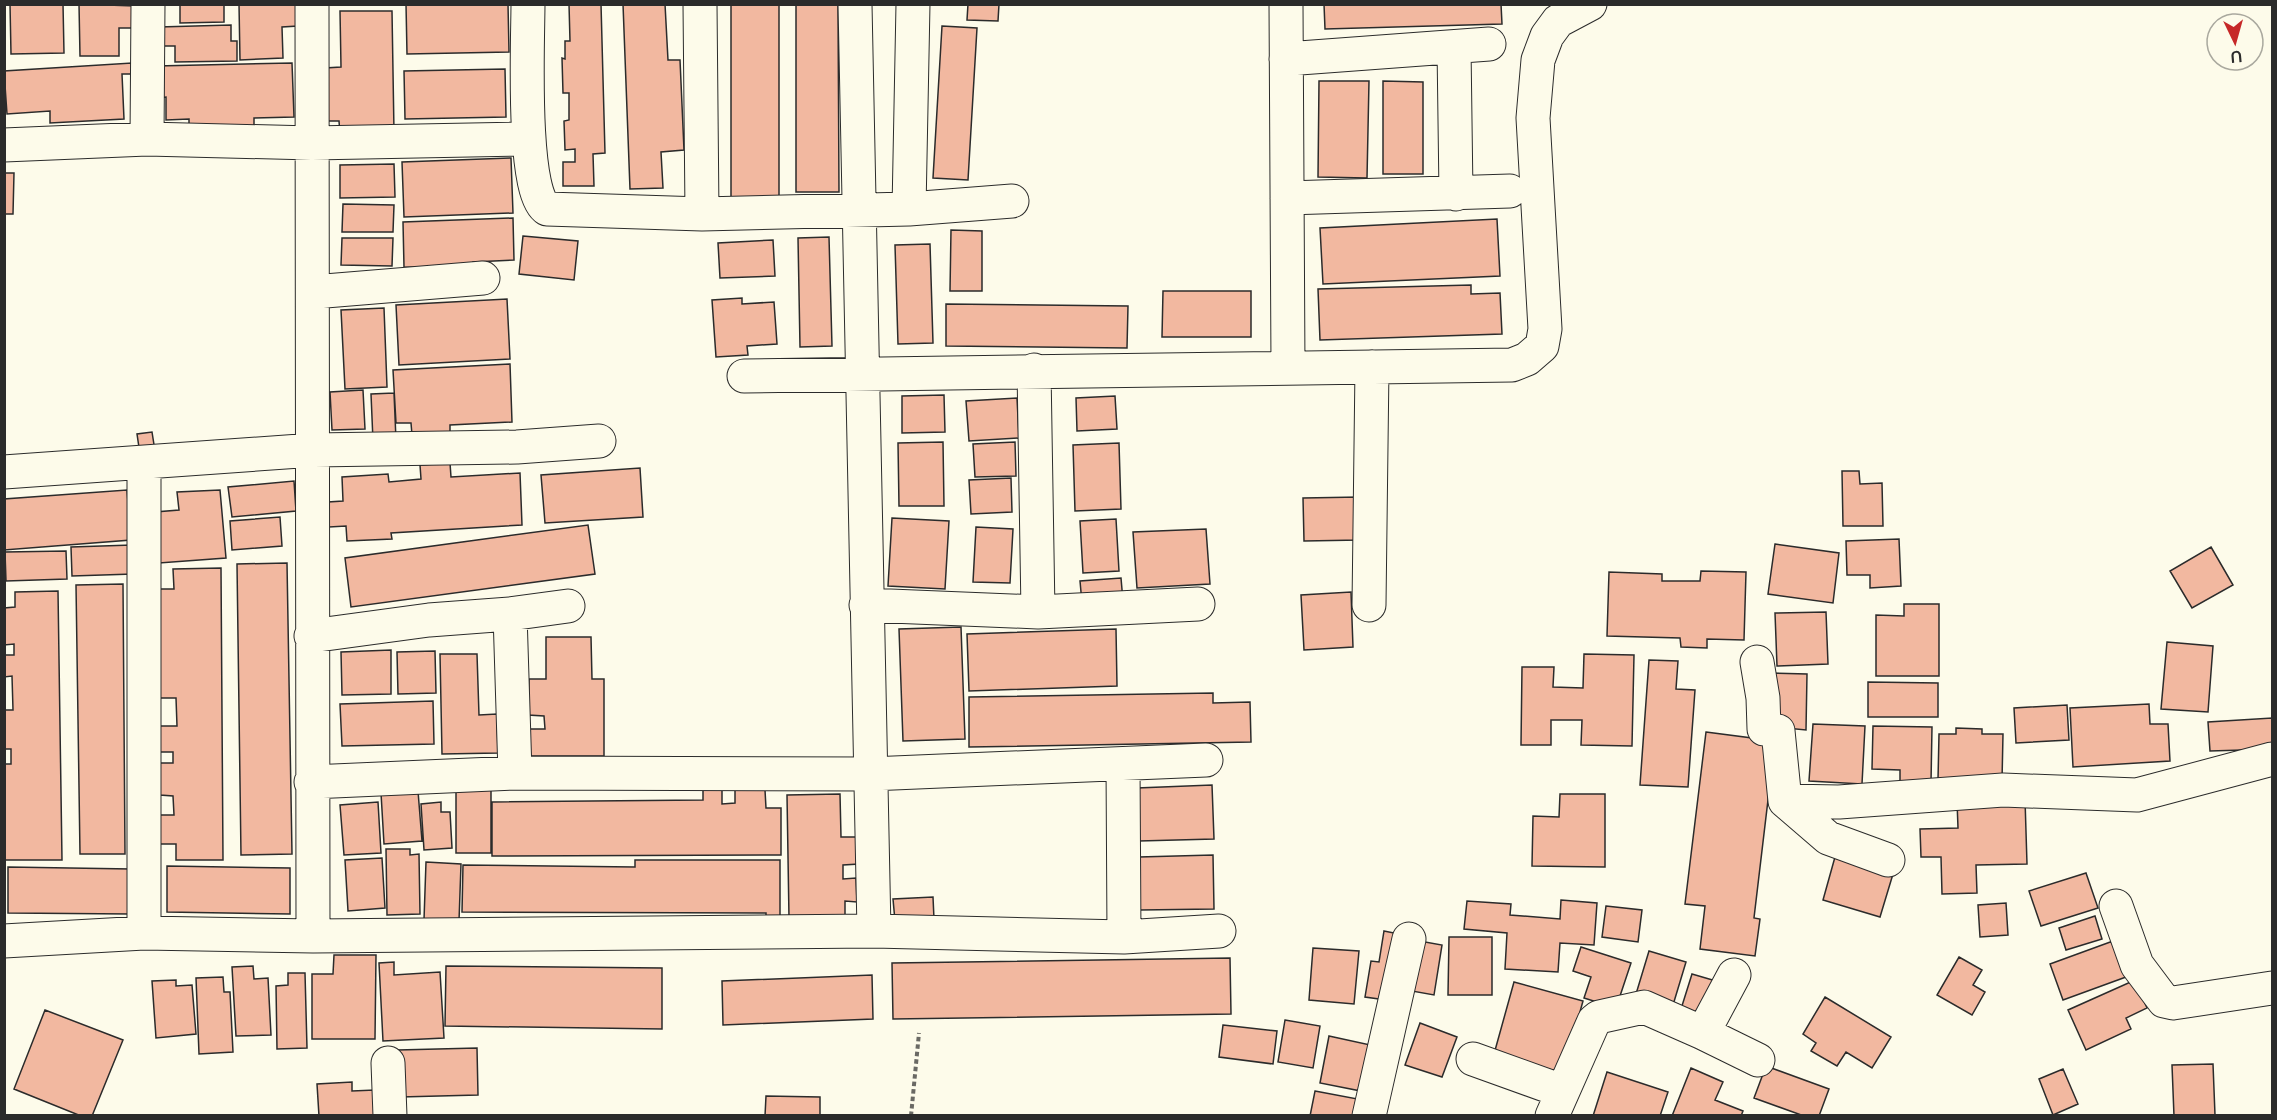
<svg xmlns="http://www.w3.org/2000/svg" width="2277" height="1120" font-family="Lato,sans-serif">
	<rect width="100%" height="100%" fill="#fdfbea"/>
	<path fill="#f2b8a0" stroke="#2b2b2b" stroke-width="1.5" d="M10,4h53l1,49 -53,1z
		M79,4l56,2v22h-16v28h-39z
		M180,4h44v18l-44,1z
		M239,4h59v22l-16,1 1,31 -43,2z
		M406,4h102l1,48 -102,2z
		M569,4h32l4,149 -12,1 1,32h-31v-24h12v-13l-10,1 -1,-29 5,-1v-27h-6l-1,-35 3,1v-18h5z
		M623,4h42l3,56h12l4,90 -23,2 2,36 -33,1z
		M731,4h48v194h-48z
		M796,4h42l1,188h-43z
		M968,4h31l-1,17 -31,-1z
		M1324,4h177l1,20 -177,5z
		M340,11h52l2,121 -54,2 -1,-13h-13l-1,-53 16,-1z
		M231,25v16h6v20l-62,1v-16h-16v-19z
		M942,26l35,2 -9,152 -35,-2z
		M132,63v11h-10l2,45 -74,4v-12l-43,3 -3,-43z
		M292,63l2,54 -40,1v11l-65,1v-11l-23,1v-23l-9,1 -1,-32z
		M505,69l1,48 -101,2 -1,-48z
		M1319,81h50l-2,97 -49,-1z
		M1383,81l40,1v92h-40z
		M511,158l2,55 -109,4 -2,-55z
		M394,164l1,33 -55,1v-33z
		M4,173h10l-1,41h-9z
		M343,204l51,1 -1,27h-51z
		M513,218l1,42 -41,2v7l-69,-2 -1,-45z
		M1497,219l3,57 -177,8 -3,-56z
		M951,230l31,1v60h-32z
		M523,236l55,5 -4,39 -55,-6z
		M829,237l3,109 -32,1 -2,-109z
		M342,238h51l-1,28 -51,-1z
		M773,240l2,36 -55,2 -2,-35z
		M930,244l3,99 -35,1 -3,-99z
		M1471,285v9l29,-1 2,41 -182,6 -2,-51z
		M1163,291h88v46h-89z
		M742,298v6l32,-2 3,42 -30,2 1,9 -32,2 -4,-57z
		M507,299l3,60 -111,6 -3,-60z
		M946,304l182,2 -1,42 -181,-2z
		M384,308l3,79 -42,2 -4,-79z
		M510,364l2,58 -62,3v8l-38,2 -1,-12h-15l-3,-53z
		M363,390l2,39 -33,1 -2,-38z
		M394,393l2,47 -23,1 -2,-47z
		M944,395l1,37 -43,1v-37z
		M1115,396l2,33 -40,2 -1,-33z
		M1017,398l2,40 -50,3 -3,-40z
		M152,432l3,19 -15,3 -3,-20z
		M943,442l1,64h-45l-1,-63z
		M1015,442l1,34 -41,1 -2,-33z
		M1119,443l2,66 -46,2 -2,-66z
		M450,463l1,14 69,-4 2,52 -131,8 1,6 -45,2 -1,-15 -17,1 -1,-25 15,-1 -1,-24 46,-3 1,8 32,-3 -1,-14z
		M640,468l3,49 -98,6 -4,-48z
		M1842,471h17l1,13 22,-1 1,43h-40z
		M1011,478l1,34 -41,2 -2,-34z
		M294,481l2,30 -64,6 -4,-30z
		M127,490l4,50 -127,10v-51z
		M220,490l6,68 -67,5 -4,-51 24,-2 -2,-18z
		M1360,497v43l-56,1 -1,-43z
		M280,517l2,29 -50,4 -2,-29z
		M892,518l57,3 -4,68 -57,-3z
		M1116,519l3,52 -36,2 -3,-52z
		M588,525l7,49 -244,33 -6,-49z
		M976,527l37,2 -3,54 -37,-1z
		M1206,529l4,55 -73,4 -4,-56z
		M1899,539l2,47 -31,2v-13h-23l-1,-34z
		M1775,544l64,9 -6,50 -65,-9z
		M132,545l1,29 -61,2 -1,-29z
		M2211,547l22,38 -41,23 -22,-37z
		M66,551l1,28 -61,2 -1,-29z
		M287,563l5,291 -51,1 -4,-291z
		M221,568l2,292h-47v-16h-17l-1,-29h16l-1,-19 -13,-1v-32h13v-11h-15v-26h19l-1,-28h-17l-1,-109h16l-1,-20z
		M1701,571l45,1 -2,68 -37,-1v9l-26,-1 -1,-9 -73,-2 2,-64 53,2v7h38z
		M1121,578l2,23 -41,2 -2,-22z
		M123,584l2,270h-45l-4,-269z
		M58,591l4,269h-58v-96h7v-15h-7v-39h9l-1,-34 -8,1v-22h10v-11l-10,1v-37l11,-1v-15z
		M1351,592l2,55 -49,3 -3,-55z
		M1904,604h35v72h-63v-61l28,1z
		M1826,612l2,52 -51,2 -2,-53z
		M961,627l4,112 -62,2 -4,-112z
		M1116,629l1,57 -148,5 -2,-57z
		M546,637h45l1,42h12v77h-75l-1,-27h17l-1,-13 -16,-1 1,-36h17z
		M2167,642l46,4 -5,66 -47,-3z
		M391,650v44l-49,1 -1,-43z
		M435,651l1,42 -38,1 -1,-42z
		M440,654h37l2,61 18,-1 1,39 -56,1z
		M1584,654l50,1 -2,91 -51,-1 1,-25h-31v25h-30l1,-78h32l-1,20 30,1z
		M1649,660l29,1 -2,28 19,1 -7,97 -48,-2z
		M1770,673l37,1 -1,56 -30,-3z
		M1868,682l70,1v34h-70z
		M1213,693v10l37,-1 1,40 -282,5v-50z
		M433,701l1,43 -92,2 -2,-42z
		M2149,704l1,20h18l2,37 -97,6 -3,-59z
		M2067,705l2,35 -53,3 -2,-35z
		M2272,718v30l-29,9 -1,-7 -32,1 -2,-29z
		M1813,724l52,2 -3,58 -53,-3z
		M1873,726l59,1 -1,56h-31v-13l-28,-1z
		M1956,728l26,1v5h21l-1,47 -64,-1 1,-46h17z
		M1706,732l69,9 -21,177 6,1 -5,37 -55,-7 5,-43 -20,-2z
		M703,783h19v21l13,-1v-13h30l1,18h15v47l-289,1v-54l211,-2z
		M1212,785l2,54 -75,2 -2,-53z
		M456,789h35v64h-35z
		M418,791l4,50 -38,3 -3,-51z
		M840,794l1,43h18v27l-16,1v14l13,-1 1,24 -12,-1v17h-56l-2,-123z
		M1560,794h45v73l-73,-1 1,-50 26,1z
		M2025,799l2,65 -51,1 1,28 -35,1 -1,-37h-20l-1,-28 38,-1 -1,-27z
		M378,802l3,51 -37,2 -4,-50z
		M441,802v10h9l2,36 -28,2 -3,-46z
		M386,849h24v6l9,-1 1,60 -33,1z
		M1213,855l1,54 -74,1 -1,-53z
		M1835,857l58,17 -13,43 -57,-17z
		M382,858l3,50 -37,3 -3,-51z
		M635,860h145v64h-14v-11l-304,-1 1,-47 172,2z
		M426,862l35,2 -2,57 -35,-1z
		M167,866l123,2v46l-123,-2z
		M8,867l123,2v45l-123,-1z
		M2086,873l12,35 -57,18 -12,-35z
		M933,897l1,22 -39,2 -2,-22z
		M1561,900l36,3 -3,42 -34,-2 -2,29 -53,-3 2,-36 -43,-4 3,-28 44,3 -1,11 50,4z
		M2006,903l2,32 -28,2 -2,-32z
		M1606,906l36,4 -4,32 -36,-5z
		M2095,916l7,23 -36,11 -7,-22z
		M1384,931l20,4 -11,66 -28,-4 6,-36 8,1z
		M1449,937h43v58h-44z
		M1414,940l28,5 -8,50 -28,-5z
		M2113,941l13,36 -63,23 -13,-36z
		M1581,947l50,16 -15,45 -32,-10 7,-21 -18,-6z
		M1313,948l46,3 -5,53 -45,-4z
		M1649,951l37,11 -13,43 -37,-11z
		M334,955h42l-1,84h-63v-65h21z
		M1959,957l23,13 -9,15 12,7 -13,23 -35,-20z
		M1230,958l1,56 -338,5 -1,-56z
		M394,962v13l46,-3 4,66 -61,3 -4,-78z
		M253,966l1,13 14,-1 3,57 -35,1 -4,-69z
		M446,966l216,2v61l-217,-3z
		M288,973h17l2,75 -30,1 -1,-63 12,-1z
		M1692,974l24,7 -11,35 -24,-7z
		M872,975l1,44 -150,6 -1,-44z
		M223,977l1,15h6l3,60 -34,2 -3,-76z
		M176,980v6l16,-1 4,49 -40,4 -4,-57z
		M2135,980l12,28 -21,10 5,11 -45,21 -18,-40z
		M1514,982l69,19 -20,72 -69,-19z
		M1825,997l66,40 -19,31 -26,-16 -9,14 -26,-15 5,-8 -13,-9z
		M45,1010l78,30 -31,76h-11l-67,-27z
		M1285,1020l35,6 -7,42 -35,-6z
		M1420,1023l37,14 -15,40 -37,-12z
		M1223,1025l54,6 -4,33 -54,-7z
		M1329,1036l46,10 -9,46 -46,-9z
		M477,1048l1,47 -78,2 -2,-47z
		M2213,1064l2,51 -41,1 -2,-51z
		M1766,1066l63,23 -10,27h-15l-50,-18z
		M1691,1068l32,14 -8,18 28,11 -2,5h-69z
		M2063,1069l15,35 -25,11 -14,-36z
		M1607,1072l61,20 -8,24h-67z
		M352,1082v9l23,-1 2,26h-58l-2,-32z
		M1315,1091l48,9 -3,16h-50z
		M766,1096l54,1v19h-55z"/>
	<g fill="none" stroke-linecap="round" stroke-linejoin="round">
		<defs>
			<path id="street" d="M312,4l1,932
				M528,4c0,33 -7,190 19,205l155,5 207,-5 103,-8
				M700,4l2,210
				M855,4l19,927
				M1286,4l2,363
				M1454,47l2,147
				M1286,59l203,-15
				M147,139l1,-135
				M4,145l143,-6 165,4 215,-4
				M1287,198l223,-7
				M909,209l4,-205
				M313,292l170,-14
				M1034,370l4,242
				M744,376l768,-11 15,-6 15,-13 3,-17 -12,-211 5,-58 9,-24 11,-15 32,-17
				M144,463v470
				M4,472l310,-22 203,-3 82,-6
				M866,605l172,7 160,-8
				M1369,605l3,-238
				M510,614l58,-8
				M311,636l118,-16 81,-6 5,159
				M1757,662l6,36 1,31 14,2 7,70 54,1 164,-12 134,5 135,-36
				M1123,764l1,173
				M311,782l204,-9 355,1 336,-14
				M1785,801l43,37 60,22
				M2116,906l21,59 27,36 9,2 99,-15
				M4,941l140,-8 169,3 561,-5 250,6 95,-6
				M1734,975l-31,58 55,27
				M1473,1059l89,32
				M388,1063l2,53
				M1369,1116l40,-177
				M1552,1116l42,-95 5,-4 45,-10 59,26"/>
		</defs>
		<use href="#street" stroke="#2b2b2b" stroke-width="35"/>
		<path stroke="#6a6964" stroke-width="4" stroke-dasharray="4.5 3" stroke-linecap="butt" d="M911,1116l8,-83"/>
		<use href="#street" stroke="#fdfbea" stroke-width="33"/>
	</g>
	<rect width="2277" height="1120" fill="none" stroke="#2b2b2b" stroke-width="12"/>
	<g transform="translate(2235 42) rotate(175)"><circle r="28" fill="#fdfbea" stroke="#a9a89e" stroke-width="1.5"/>
	<path d="M0-4.5L10 22L0 15L-10 22Z" fill="#c62828"/>
	<text y="-9" font-size="16" font-weight="bold" text-anchor="middle" fill="#2b2b2b">U</text>
	</g>
</svg>
